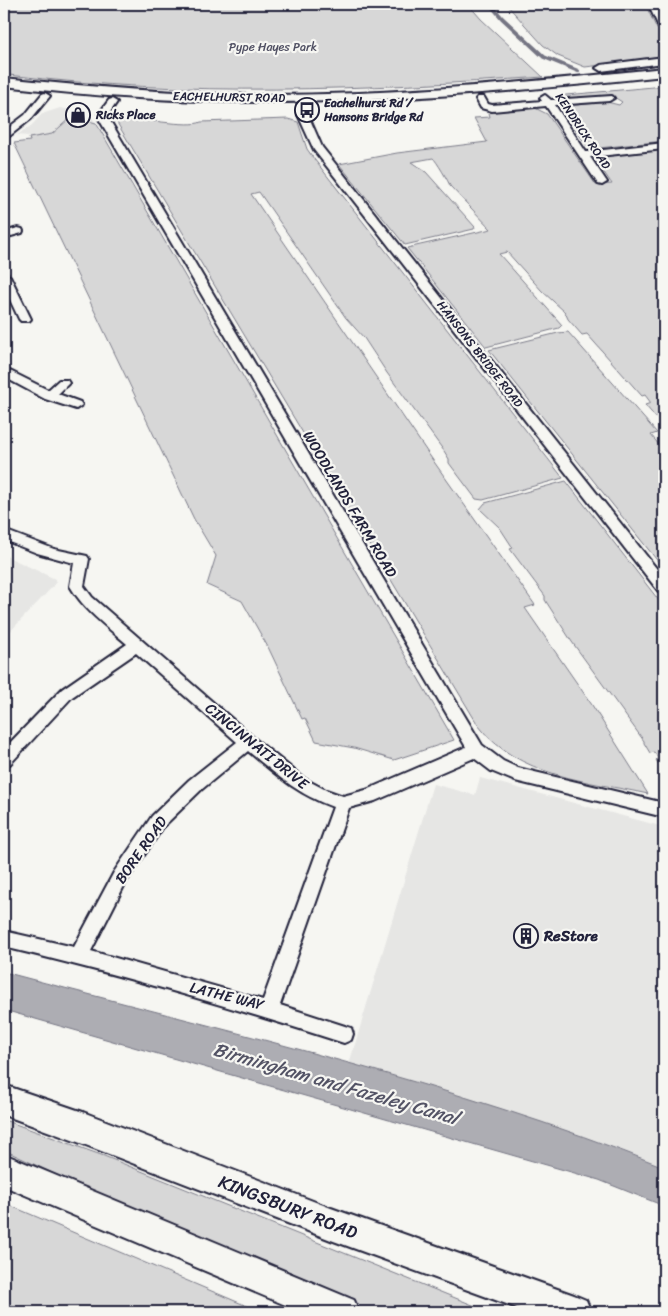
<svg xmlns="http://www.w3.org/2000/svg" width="668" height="1316" font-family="Sriracha,sans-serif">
	<rect width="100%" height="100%" fill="#f6f6f2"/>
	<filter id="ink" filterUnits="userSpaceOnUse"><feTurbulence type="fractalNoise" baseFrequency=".02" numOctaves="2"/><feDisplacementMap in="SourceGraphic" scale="10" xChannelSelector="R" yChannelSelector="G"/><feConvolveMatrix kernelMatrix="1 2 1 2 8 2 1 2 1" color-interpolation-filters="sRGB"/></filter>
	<g filter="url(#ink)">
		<path fill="#e6e6e4" d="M60,108l28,5 8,10 -11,-3 -13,2 -2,-4 -18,16 -23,4 -1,-2 -11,-1 14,-9 11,-12z
			M4,555l51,24 2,3 -53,56z
			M480,778l184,49v340l-53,-21 -262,-82 84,-280 42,11z"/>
		<path fill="#d7d7d7" stroke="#7c7c89" d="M4,4h464l13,15 62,58c-180,13 -355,20 -534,-2l-5,-1z
			M506,4h139l12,25 7,8v21l-79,9 -27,-11 -15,-11z
			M664,86v55l-65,7 -11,-1 -26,-36v-3l5,-2 40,-4 12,3 3,-3 -11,-7 -56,5 11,-5z
			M535,108l12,6 49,71 16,-1 -16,-23 3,-4 65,-8v278l-19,-22 6,-2 -6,-8 -3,1 -8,-9 -47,-53 -5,1 -14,-16 -3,-7 -23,-21 -35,-39 -8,2 63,71 -3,3 -73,19 -79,-99 84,-19 -41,-43c-1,-4 -14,-26 -17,-28l-22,4 15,10 49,55 -1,2 -69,16 -66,-81 58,-11 90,-11 -13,-24 16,-1 -1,-4 2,-1z
			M121,117c15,1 70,11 80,5l87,-3 10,3 9,27 7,10 249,319 -80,22 -7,-1 -27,-36v-4l-5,-8 -57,-78 -23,-35 -18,-20 -87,-126 -8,2 181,265 103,146 -10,3 67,97 56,89c-59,-13 -131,-17 -170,-69l-362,-604z
			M70,118l3,4 12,-2 11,3 3,5 355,612 -60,20 -40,-12 -38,-7 -11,-23 -3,1 -33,-70 -27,-48 -35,-16 9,-29 -22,-37 -180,-376 16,-2 -1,-3 23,-4z
			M568,332l89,101 -6,2 13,16v118l-175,-219 69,-17z
			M566,481l98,126v165l-8,-12 2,-2 -4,-6 -4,1 -6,-10v-2l-72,-99 -27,-42v-4l-35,-47 3,-1 -13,-20 -20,-19 5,-6z
			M4,1120l100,36 386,156h-123l-188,-79 -175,-83z
			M4,1203l257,109h-257z"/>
		<path fill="#adadb3" stroke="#757583" d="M4,972c221,59 447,110 660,195v39l-65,-26 -595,-170z"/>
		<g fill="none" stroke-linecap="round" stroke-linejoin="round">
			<path stroke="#757583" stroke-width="4" d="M490,4l12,14 42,39 34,14"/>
			<defs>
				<path id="minor" d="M648,4h8l8,17v11l-4,-3z
					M664,57v6l-63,8 -5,-3 5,-3z
					M45,93l5,3 -19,23 -24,19 -3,1v-8l21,-16 17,-21z
					M545,95l6,5 61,-4 2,2 -5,3 -54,4 31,47 78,-9v6l-74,8 17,25 -5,3 -4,-1 -52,-78 -54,5 -11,-3 -5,-9 2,-2h6l4,7 4,1 50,-4 -2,-3z
					M112,99l5,3 -9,13 1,4 373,626 21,16 15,7 146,35v14l-149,-36 -24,-10 -17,-13 -99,43 -26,7 -69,197 71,23 2,6 -2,6 -7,3c-112,-36 -226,-69 -340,-96v-16l70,16 40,-75 38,-56 37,-36 48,-38 -101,-89 -64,44 -62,67 -6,1v-16l58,-60 65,-45c-21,-18 -43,-34 -57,-58l4,-23 -37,-10 -33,-13v-10l50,19 33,7 2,3 -5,27 8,11 162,141 51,41 21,11 17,6 23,-6 100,-43 -367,-628 -1,-4 11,-15zM248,751c30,25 48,42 85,56l-70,193 -172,-49 35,-69 38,-56 37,-36z
					M303,112l5,3 14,32 342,431v15l-5,-1 -345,-442 -16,-35z
					M18,228l4,1 1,2 -1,2 -18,5v-6z
					M4,273l6,3 21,43 -2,2h-8l-2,-2 -15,-32z
					M4,368l44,22 11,-10h8l2,3 -11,11 22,8 2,3 -6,4 -31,-10 -41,-22z"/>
				<path id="secondary" d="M664,68v8c-133,14 -266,26 -400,26 -87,0 -174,-6 -260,-16v-8c87,9 173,16 260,17 134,0 267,-13 400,-27z"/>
				<path id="trunk" d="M4,1085l79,27 248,96 243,87 12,5 5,12h-63l-197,-72 -248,-96 -79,-29z
					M4,1154l350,146 5,12h-57l-298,-126z"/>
			</defs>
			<use href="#minor" stroke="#22223b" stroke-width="4"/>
			<use href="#secondary" stroke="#22223b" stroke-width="4"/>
			<use href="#trunk" stroke="#22223b" stroke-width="4"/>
			<use href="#minor" fill="#f6f6f2" fill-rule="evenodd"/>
			<use href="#secondary" fill="#f6f6f2" fill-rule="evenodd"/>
			<use href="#trunk" fill="#f6f6f2" fill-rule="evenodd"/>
		</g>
	</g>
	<defs>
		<symbol id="bus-ring" viewBox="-11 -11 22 22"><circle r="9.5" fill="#f6f6f2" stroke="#22223b" stroke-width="1.5"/><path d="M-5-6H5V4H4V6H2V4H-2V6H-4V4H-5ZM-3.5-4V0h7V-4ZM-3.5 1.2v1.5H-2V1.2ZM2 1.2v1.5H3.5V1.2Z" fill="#22223b"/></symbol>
		<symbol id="shop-ring" viewBox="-11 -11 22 22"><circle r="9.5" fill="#f6f6f2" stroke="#22223b" stroke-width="1.5"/><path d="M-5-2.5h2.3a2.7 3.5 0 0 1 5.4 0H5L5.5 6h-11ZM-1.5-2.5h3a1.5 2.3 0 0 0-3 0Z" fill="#22223b"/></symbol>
		<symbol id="building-ring" viewBox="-11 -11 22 22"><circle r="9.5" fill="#f6f6f2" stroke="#22223b" stroke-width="1.5"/><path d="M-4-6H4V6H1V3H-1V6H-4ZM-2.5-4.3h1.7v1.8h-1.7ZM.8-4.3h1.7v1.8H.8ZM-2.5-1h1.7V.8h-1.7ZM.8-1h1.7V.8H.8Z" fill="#22223b"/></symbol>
	</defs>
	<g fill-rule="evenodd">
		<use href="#bus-ring" x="293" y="96" width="28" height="28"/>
		<use href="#shop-ring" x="64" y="101" width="28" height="28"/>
		<use href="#building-ring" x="512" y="922" width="28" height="28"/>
	</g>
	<g text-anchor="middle" stroke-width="4.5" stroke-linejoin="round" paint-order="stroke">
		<g font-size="12" fill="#4f4f62" stroke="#f6f6f2">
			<text x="273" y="51">Pype Hayes Park</text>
		</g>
		<g font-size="12" fill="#22223b" stroke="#f6f6f2">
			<text transform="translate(229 97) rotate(1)" y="4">EACHELHURST ROAD</text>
			<text transform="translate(583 131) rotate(56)" y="4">KENDRICK ROAD</text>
			<text transform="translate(480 354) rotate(52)" y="4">HANSONS BRIDGE ROAD</text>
		</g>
		<g font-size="12" font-weight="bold" fill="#22223b" stroke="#f6f6f2" text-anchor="start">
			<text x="324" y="107">Eachelhurst Rd /<tspan x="324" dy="14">Hansons Bridge Rd</tspan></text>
			<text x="96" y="119">Ricks Place</text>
		</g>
		<g font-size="15" fill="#22223b" stroke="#f6f6f2">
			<text transform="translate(350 504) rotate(59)" y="5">WOODLANDS FARM ROAD</text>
			<text transform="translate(257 746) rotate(39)" y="5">CINCINNATI DRIVE</text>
			<text transform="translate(141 850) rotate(-55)" y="5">BORE ROAD</text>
			<text transform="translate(227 996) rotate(14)" y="5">LATHE WAY</text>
		</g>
		<g font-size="15" font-weight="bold" fill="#22223b" stroke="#f6f6f2" text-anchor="start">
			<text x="544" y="941">ReStore</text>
		</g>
		<g font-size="18" fill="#22223b" stroke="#f6f6f2">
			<text transform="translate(288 1207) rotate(21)" y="6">KINGSBURY ROAD</text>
		</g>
		<g font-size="19" font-style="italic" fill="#535365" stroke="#f6f6f2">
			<text transform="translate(336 1083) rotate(16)" y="7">Birmingham and Fazeley Canal</text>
		</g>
	</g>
	<rect width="668" height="1316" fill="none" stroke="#f6f6f2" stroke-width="20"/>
	<rect x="10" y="10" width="648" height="1296" fill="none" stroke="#22223b" stroke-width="2" filter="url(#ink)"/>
</svg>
